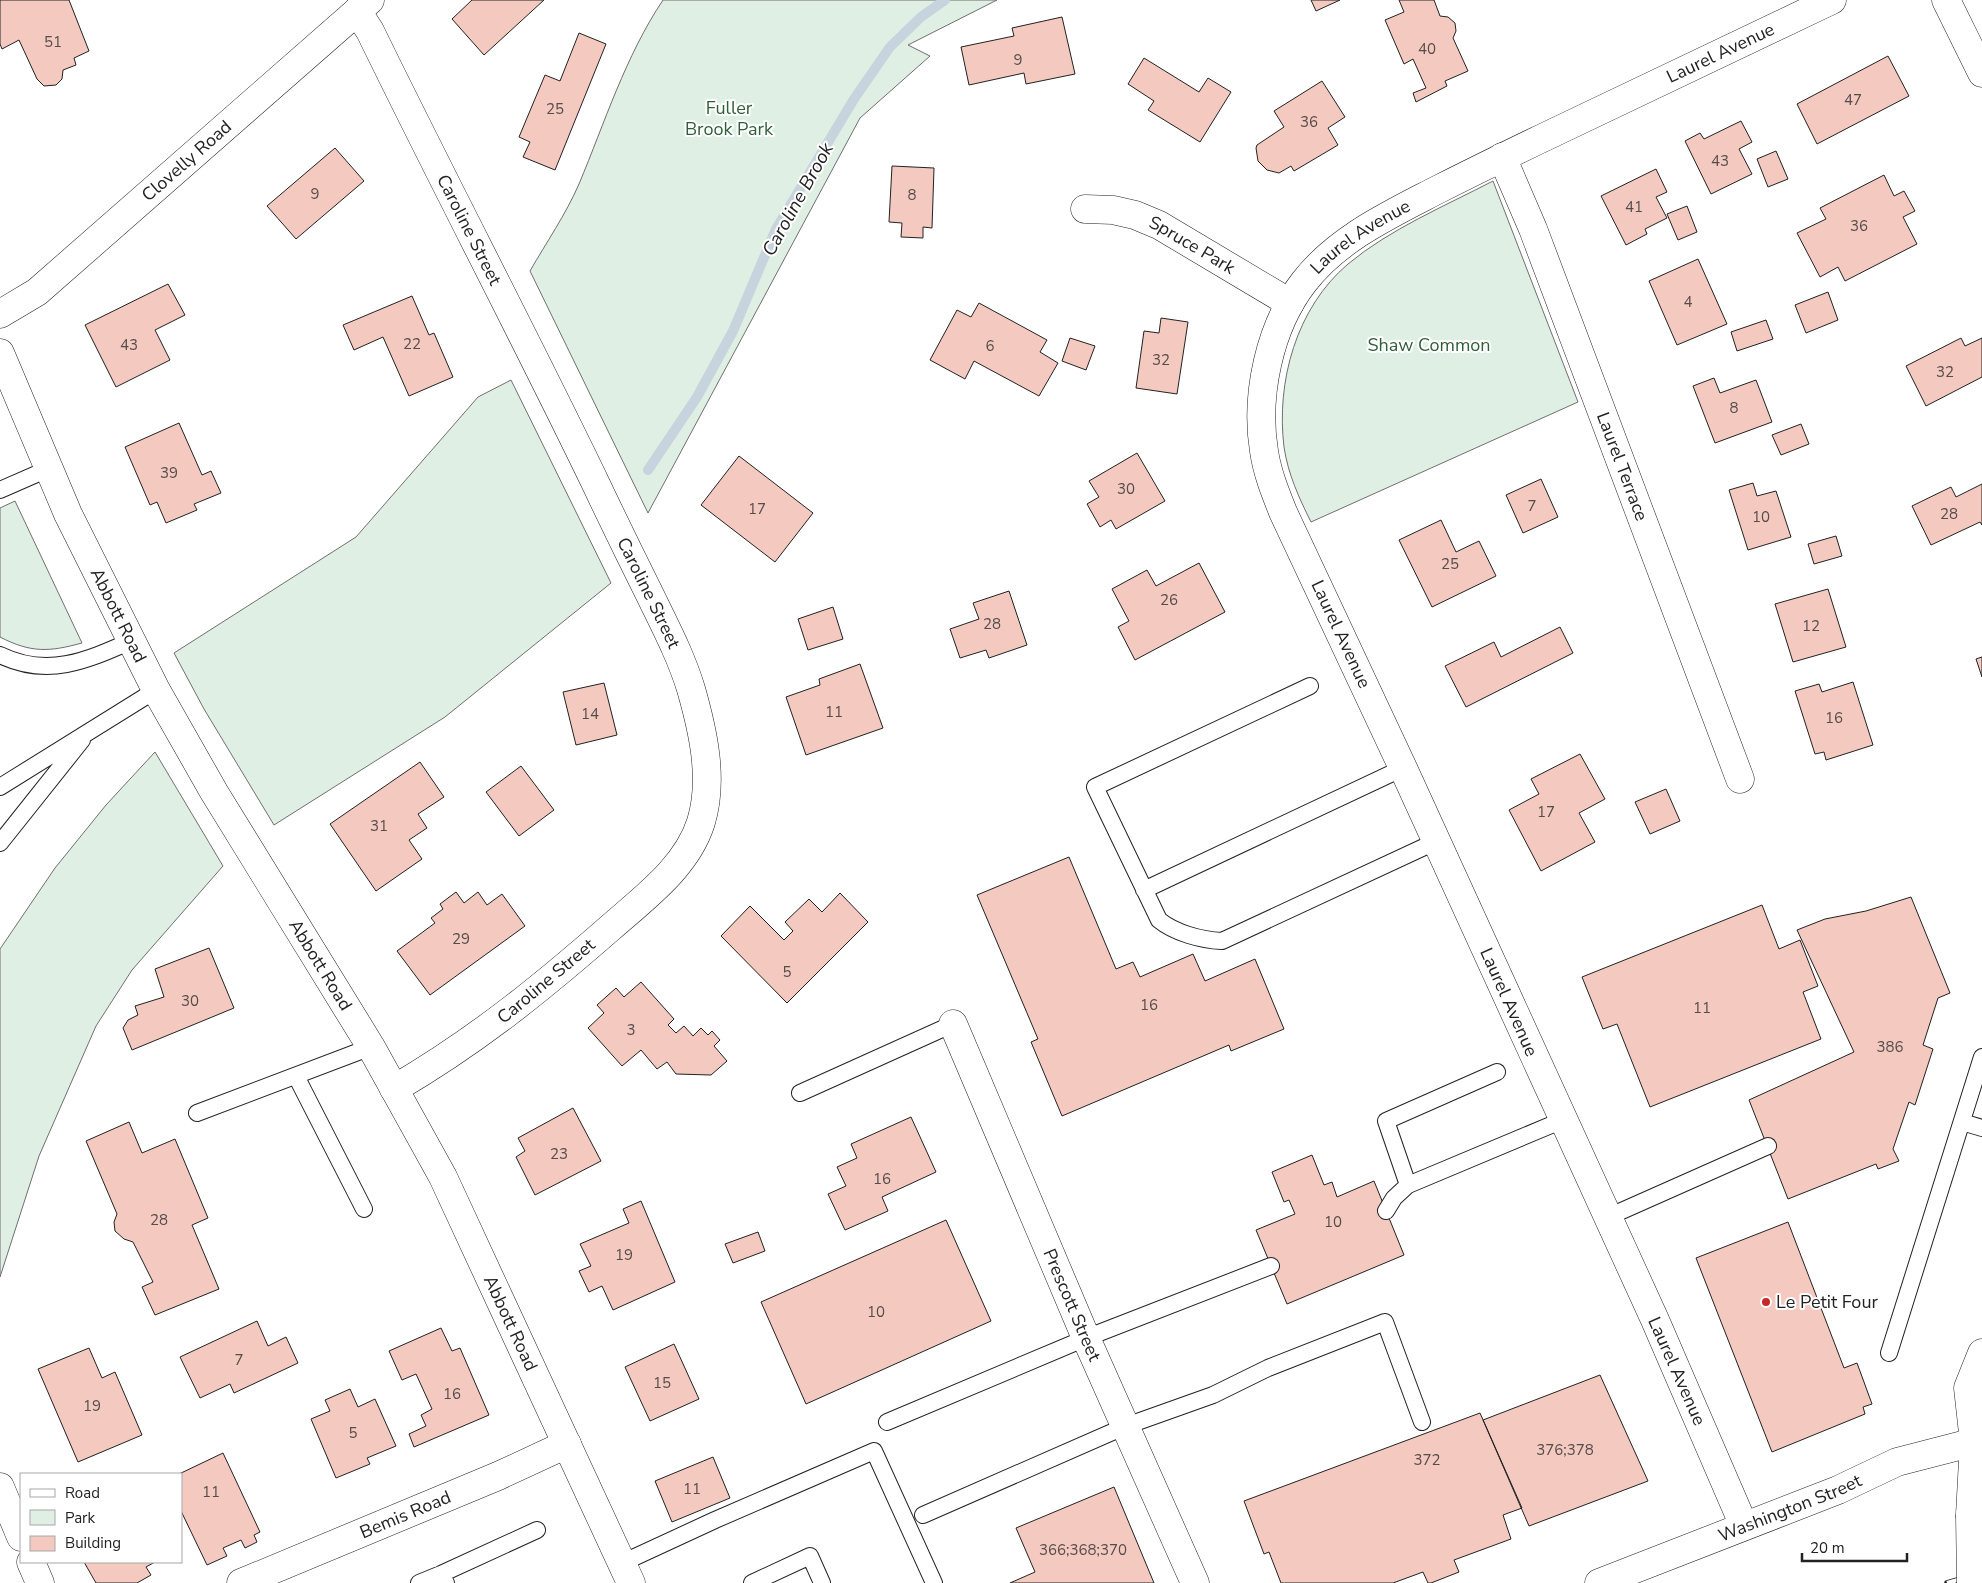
<svg xmlns="http://www.w3.org/2000/svg" width="1982" height="1583" font-family="'Nunito Sans',sans-serif">
	<rect width="100%" height="100%" fill="#fff"/>
	<path fill="#e0efe3" stroke="#6f6f6f" d="M663,0h334l-89,45 22,11 -70,62 -212,395 -118,-242c16,-28 36,-57 49,-87 26,-62 46,-127 84,-184z
		M1493,181l85,221 -267,120c-12,-24 -23,-48 -27,-75 -8,-65 12,-139 64,-183 42,-35 97,-58 145,-83z
		M511,380l100,203 -166,134 -171,108 -70,-116 -30,-56 182,-116 122,-140z
		M15,501l67,142c-33,9 -51,10 -82,-6v-129z
		M155,752l68,114 -91,104 -36,56 -57,130 -39,121v-328l55,-81 51,-63z"/>
	<g fill="none" stroke-linecap="round" stroke-linejoin="round">
		<path stroke="#c7d3dd" stroke-width="10" d="M648,470l49,-73 36,-66 43,-102 78,-130 36,-52 31,-30 24,-17"/>
	</g>
	<path fill="#f3c9c0" stroke="#222" d="M0,0h69l20,51 -15,7 2,7 -13,5 -1,9 -6,6 -12,1 -7,-7 -18,-39 -17,9 -2,-5z
		M472,0h72l-60,55 -32,-36z
		M1311,0h29l-24,11z
		M1399,0h35l6,16 8,1 7,6 1,8 -3,7 15,33 -23,10 2,5 -31,16 -3,-9 13,-5 -13,-29 -9,5 -19,-44 19,-8z
		M1062,17l13,57 -49,10 -2,-11 -55,12 -8,-38 53,-11 -2,-8z
		M579,33l27,11 -51,126 -32,-13 7,-15 -11,-5 26,-62 15,6z
		M1888,56l21,40 -92,48 -20,-40z
		M1144,58l55,34 9,-14 23,14 -31,50 -52,-32 6,-9 -26,-17z
		M1322,81l23,36 -17,11 10,17 -44,26 -3,-5 -12,7 -12,-3 -9,-9 -2,-13 1,-3 27,-18 -10,-16z
		M1741,121l11,21 -13,7 13,25 -41,20 -26,-53 15,-8 4,6z
		M335,148l29,33 -68,58 -29,-33z
		M1776,151l12,28 -20,8 -11,-28z
		M892,166l42,2 -2,60 -9,-1v11l-22,-1 1,-14 -13,-1z
		M1656,169l11,23 -11,5 11,21 -22,11 2,5 -21,11 -25,-49z
		M1884,175l10,21 10,-5 11,20 -12,6 14,27 -72,37 -7,-14 -18,10 -23,-44 29,-14 -6,-11z
		M1687,206l10,26 -19,8 -11,-26z
		M1698,259l29,65 -50,21 -28,-64z
		M168,284l17,31 -30,15 15,30 -54,27 -31,-62z
		M1828,292l10,28 -32,13 -11,-28z
		M412,296l17,39 5,-2 19,44 -44,19 -26,-59 -29,13 -11,-25z
		M979,303l68,37 -7,12 18,11 -19,33 -65,-35 -9,18 -35,-19 27,-50 14,7z
		M1161,318l27,4 -11,72 -41,-6 8,-57 15,2z
		M1766,320l7,19 -36,12 -6,-19z
		M1070,338l25,8 -9,24 -24,-9z
		M1961,338l4,8 17,-8v39l-56,29 -20,-40z
		M1714,378l6,15 36,-13 16,42 -57,21 -22,-57z
		M179,423l23,52 9,-4 10,22 -27,11 3,6 -31,13 -9,-21 -7,3 -25,-58z
		M1801,424l8,20 -28,11 -9,-20z
		M1137,453l28,48 -49,28 -5,-9 -11,7 -13,-23 12,-7 -10,-16z
		M739,456l74,57 -38,49 -74,-57z
		M1541,479l17,38 -35,16 -17,-38z
		M1753,483l4,13 19,-5 15,46 -43,13 -19,-60z
		M1982,484v41l-2,-3 -49,23 -19,-39 39,-19 5,10z
		M1441,520l15,32 23,-11 17,35 -64,31 -33,-67z
		M1836,536l6,20 -28,8 -6,-20z
		M1199,563l26,49 -90,48 -17,-33 11,-6 -17,-32 35,-19 9,16z
		M1828,589l18,58 -53,15 -18,-58z
		M1009,591l18,54 -38,13 -3,-8 -26,8 -10,-29 29,-10 -6,-16z
		M833,607l10,32 -35,11 -10,-31z
		M1560,627l13,26 -107,54 -21,-41 49,-24 7,15z
		M1982,657v20l-6,-18z
		M860,664l23,64 -77,27 -20,-58 34,-12 -1,-6z
		M1853,682l20,63 -47,15 -2,-8 -9,2 -20,-63 24,-7 3,8z
		M604,683l13,52 -41,10 -13,-53z
		M1580,754l25,45 -26,14 16,29 -54,29 -32,-61 30,-16 -8,-15z
		M420,762l24,35 -26,17 9,14 -18,12 13,19 -46,32 -46,-67z
		M521,766l33,44 -35,26 -33,-44z
		M1666,789l14,32 -30,13 -15,-32z
		M1069,857l47,112 17,-7 7,15 53,-23 12,27 50,-22 29,70 -53,22 -2,-6 -167,71 -31,-74 7,-3 -61,-144z
		M456,892l8,11 14,-11 9,13 15,-11 23,32 -95,69 -33,-44 38,-28 -4,-5 12,-9 -3,-5z
		M840,893l28,29 -81,81 -66,-67 29,-30 34,34 9,-9 -8,-9 24,-23 13,13z
		M1911,897l39,96 -12,5 -15,47 10,4 -18,56 -6,-3 -16,47 6,12 -21,8 -2,-5 -88,35 -39,-99 105,-48 -57,-122 28,-11 41,-8z
		M1762,905l17,44 21,-9 18,46 -15,6 18,47 -171,68 -33,-83 -14,5 -21,-52z
		M209,948l25,60 -102,42 -9,-22 5,-8 10,-5 -3,-9 29,-9 -9,-28z
		M641,982l33,37 -6,6 8,8 8,-7 9,10 8,-8 7,7 4,-4 8,9 -6,6 13,15 -16,14 -35,-1 -9,-12 -10,7 -16,-19 -19,16 -34,-38 16,-15 -7,-8 19,-17 8,9z
		M573,1108l28,53 -66,34 -19,-38 9,-6 -7,-13z
		M911,1117l25,55 -54,25 6,14 -43,19 -17,-36 18,-8 -9,-19 20,-9 -6,-14z
		M129,1122l13,31 33,-14 33,79 -16,7 27,64 -64,26 -13,-28 11,-5 -20,-40 -9,-3 -9,-8 -1,-9 3,-8 -31,-73z
		M1312,1155l12,30 8,-3 5,15 37,-16 30,74 -117,49 -31,-74 39,-16 -6,-14 -5,2 -12,-30z
		M641,1201l34,81 -62,28 -11,-24 -13,6 -10,-21 12,-5 -11,-22 49,-21 -6,-14z
		M946,1220l45,101 -185,83 -45,-102z
		M1788,1222l56,146 13,-5 15,41 -9,3 2,7 -93,38 -76,-194z
		M758,1232l7,19 -32,12 -8,-19z
		M257,1321l11,25 18,-9 12,26 -64,30 -4,-9 -30,14 -20,-41z
		M441,1328l11,23 8,-3 29,67 -75,32 -5,-13 17,-8 -5,-11 11,-6 -16,-35 -14,6 -13,-29z
		M674,1344l25,55 -49,22 -25,-54z
		M89,1348l13,30 13,-6 27,63 -64,27 -40,-93z
		M1600,1375l48,106 -119,45 -46,-106z
		M350,1389l8,18 17,-8 21,47 -29,12 3,6 -34,14 -25,-59 19,-8 -5,-11z
		M1480,1413l42,95 -19,7 8,24 -57,21 5,12 -28,11h-3l-5,-11 -30,11h-112l-12,-31 -5,2 -20,-53z
		M223,1453l37,79 -6,3 3,7 -12,6 -4,-8 -18,8 4,8 -20,9 -26,-54v-37h-2z
		M713,1457l17,41 -58,24 -17,-41z
		M1114,1487l40,96h-144l25,-11 -19,-44z
		M84,1562h71l-9,5 5,8 -14,8h-41z"/>
	<g fill="none" stroke-linecap="round" stroke-linejoin="round">
		<defs>
			<path id="lane" d="M0,490l48,-21
				M0,655c47,23 86,6 131,-14
				M1310,686l-215,101 64,133c16,13 42,20 63,21l215,-100
				M0,787l156,-97
				M0,843l82,-103
				M1144,890l259,-122
				M296,1076l68,133
				M800,1093l153,-69
				M197,1113l174,-66
				M1962,1122l20,6
				M1408,1185l-22,-64 111,-49
				M1386,1211l8,-13 14,-13 155,-65
				M1608,1217l160,-71
				M1889,1353l93,-296
				M887,1422l199,-84 185,-72
				M923,1515l203,-89 87,-31 55,-27 117,-46 37,100
				M622,1563l93,-43 159,-69 60,132
				M441,1574l96,-44
				M419,1583l22,-9 5,9
				M752,1583l58,-27 12,27"/>
			<g id="street">
				<path id="s1" d="M357,11l13,20c73,150 151,298 224,449 18,38 37,77 56,115 15,31 31,61 41,94 12,42 23,90 10,133 -14,45 -57,76 -91,106 -71,62 -134,113 -216,161"/>
				<path id="s2" d="M1502,157l31,72 207,550"/>
				<path id="s3" d="M1085,209l28,1 22,5 24,10 131,78"/>
				<path id="s4" d="M0,314l37,-22 333,-292"/>
				<path id="s5" d="M0,353l68,161 88,176 58,102 157,255 72,130 188,406"/>
				<path id="s6" d="M953,1024l133,314 109,245"/>
				<path d="M0,1487l21,50"/>
				<path id="s7" d="M1744,1526l-89,-206 -252,-552 -120,-256c-8,-20 -16,-40 -19,-61 -9,-55 5,-124 40,-169 34,-44 87,-68 135,-93 38,-19 76,-38 114,-56 93,-45 186,-89 279,-133"/>
				<path d="M31,1562l9,21"/>
				<path id="s8" d="M241,1583l257,-107 69,-32"/>
			</g>
			<path id="secondary" d="M1946,0l36,73
				M1970,1515l4,-73 -6,-54 14,-35"/>
			<g id="primary">
				<path id="s9" d="M1599,1583l239,-93 59,-28 85,-22"/>
			</g>
		</defs>
		<use href="#lane" stroke="#222" stroke-width="18"/>
		<use href="#street" stroke="#222" stroke-width="29"/>
		<use href="#secondary" stroke="#222" stroke-width="29"/>
		<use href="#primary" stroke="#222" stroke-width="29"/>
		<use href="#lane" stroke="#fff" stroke-width="16"/>
		<use href="#street" stroke="#fff" stroke-width="28"/>
		<use href="#secondary" stroke="#fff" stroke-width="28"/>
		<use href="#primary" stroke="#fff" stroke-width="28"/>
		<defs>
			<path id="rail" d="M1947,1583l35,-10"/>
		</defs>
		<use href="#rail" stroke="#222" stroke-width="5.5"/>
		<use href="#rail" stroke="#fff" stroke-width="4" stroke-dasharray="11" stroke-linecap="butt"/>
		<defs>
			<path id="secondary-bridge" d="M1970,1515l1,68"/>
		</defs>
		<use href="#secondary-bridge" stroke="#222" stroke-width="29" stroke-linecap="butt"/>
		<use href="#secondary-bridge" stroke="#fff" stroke-width="28"/>
	</g>
	<circle fill="#c62828" stroke="#fff" stroke-width="2" cx="1766" cy="1302" r="5"/>
	<g text-anchor="middle" stroke-width="4" stroke-linejoin="round" paint-order="stroke">
		<g font-size="15" fill="#564c4a">
			<text x="53" y="47">51</text>
			<text x="1427" y="54">40</text>
			<text x="1018" y="65">9</text>
			<text x="1853" y="105">47</text>
			<text x="555" y="114">25</text>
			<text x="1309" y="127">36</text>
			<text x="1720" y="166">43</text>
			<text x="315" y="199">9</text>
			<text x="912" y="200">8</text>
			<text x="1634" y="212">41</text>
			<text x="1859" y="231">36</text>
			<text x="1688" y="307">4</text>
			<text x="412" y="349">22</text>
			<text x="129" y="350">43</text>
			<text x="990" y="351">6</text>
			<text x="1161" y="365">32</text>
			<text x="1945" y="377">32</text>
			<text x="1734" y="413">8</text>
			<text x="169" y="478">39</text>
			<text x="1126" y="494">30</text>
			<text x="1532" y="511">7</text>
			<text x="757" y="514">17</text>
			<text x="1949" y="519">28</text>
			<text x="1761" y="522">10</text>
			<text x="1450" y="569">25</text>
			<text x="1169" y="605">26</text>
			<text x="992" y="629">28</text>
			<text x="1811" y="631">12</text>
			<text x="834" y="717">11</text>
			<text x="590" y="719">14</text>
			<text x="1834" y="723">16</text>
			<text x="1546" y="817">17</text>
			<text x="379" y="831">31</text>
			<text x="461" y="944">29</text>
			<text x="787" y="977">5</text>
			<text x="190" y="1006">30</text>
			<text x="1149" y="1010">16</text>
			<text x="1702" y="1013">11</text>
			<text x="631" y="1035">3</text>
			<text x="1890" y="1052">386</text>
			<text x="559" y="1159">23</text>
			<text x="882" y="1184">16</text>
			<text x="159" y="1225">28</text>
			<text x="1333" y="1227">10</text>
			<text x="624" y="1260">19</text>
			<text x="876" y="1317">10</text>
			<text x="239" y="1365">7</text>
			<text x="662" y="1388">15</text>
			<text x="452" y="1399">16</text>
			<text x="92" y="1411">19</text>
			<text x="353" y="1438">5</text>
			<text x="1565" y="1455">376;378</text>
			<text x="1427" y="1465">372</text>
			<text x="692" y="1494">11</text>
			<text x="211" y="1497">11</text>
			<text x="1083" y="1555">366;368;370</text>
		</g>
		<g font-size="18" fill="#222" stroke="#fff">
			<text dy="6" stroke="none"><textPath href="#s7" startOffset="1834">Laurel Avenue</textPath></text>
			<text dy="6" stroke="none"><textPath href="#s4" startOffset="242">Clovelly Road</textPath></text>
			<text dy="6" stroke="none"><textPath href="#s1" startOffset="246">Caroline Street</textPath></text>
			<text dy="6" stroke="none"><textPath href="#s7" startOffset="1429">Laurel Avenue</textPath></text>
			<text dy="6" stroke="none"><textPath href="#s3" startOffset="115">Spruce Park</textPath></text>
			<text dy="6" stroke="none"><textPath href="#s2" startOffset="332">Laurel Terrace</textPath></text>
			<text dy="6" stroke="none"><textPath href="#s1" startOffset="651">Caroline Street</textPath></text>
			<text dy="6" stroke="none"><textPath href="#s5" startOffset="288">Abbott Road</textPath></text>
			<text transform="translate(1341 634) rotate(65)" y="6">Laurel Avenue</text>
			<text dy="6" stroke="none"><textPath href="#s5" startOffset="692">Abbott Road</textPath></text>
			<text transform="translate(546 981) rotate(-40)" y="6">Caroline Street</text>
			<text transform="translate(1509 1002) rotate(66)" y="6">Laurel Avenue</text>
			<text dy="6" stroke="none"><textPath href="#s6" startOffset="305">Prescott Street</textPath></text>
			<text dy="6" stroke="none"><textPath href="#s5" startOffset="1098">Abbott Road</textPath></text>
			<text transform="translate(1677 1371) rotate(66)" y="6">Laurel Avenue</text>
			<text dy="6" stroke="none"><textPath href="#s9" startOffset="205">Washington Street</textPath></text>
			<text dy="6" stroke="none"><textPath href="#s8" startOffset="178">Bemis Road</textPath></text>
		</g>
		<g font-size="18" fill="#2f5e38" stroke="#fff">
			<text x="729" y="114">Fuller<tspan x="729" dy="21">Brook Park</tspan></text>
			<text x="1429" y="351">Shaw Common</text>
		</g>
		<g font-size="18" fill="#222" stroke="#fff" text-anchor="start">
			<text x="1776" y="1308">Le Petit Four</text>
		</g>
		<g font-size="19" font-style="italic" fill="#222" stroke="#fff">
			<text transform="translate(797 199) rotate(-61)" y="7">Caroline Brook</text>
		</g>
	</g>
	<rect x="20" y="1473" width="162" height="90" fill="#ffffff" stroke="#a7a7a7"/>
	<rect x="30" y="1489" width="25" height="8" fill="#ffffff" stroke="#a7a7a7"/>
	<text x="65" y="1498" font-size="15" fill="#222222">Road</text>
	<rect x="30" y="1510" width="25" height="15" fill="#e0efe3" stroke="#a7a7a7"/>
	<text x="65" y="1523" font-size="15" fill="#222222">Park</text>
	<rect x="30" y="1536" width="25" height="15" fill="#f3c9c0" stroke="#a7a7a7"/>
	<text x="65" y="1548" font-size="15" fill="#222222">Building</text>
	<path d="M1802 1553v8h105v-8" fill="none" stroke="#222222" stroke-width="2.5"/>
	<text x="1810" y="1553" font-size="15" fill="#222222" stroke="#ffffff" stroke-width="4" paint-order="stroke">20 m</text>
</svg>
